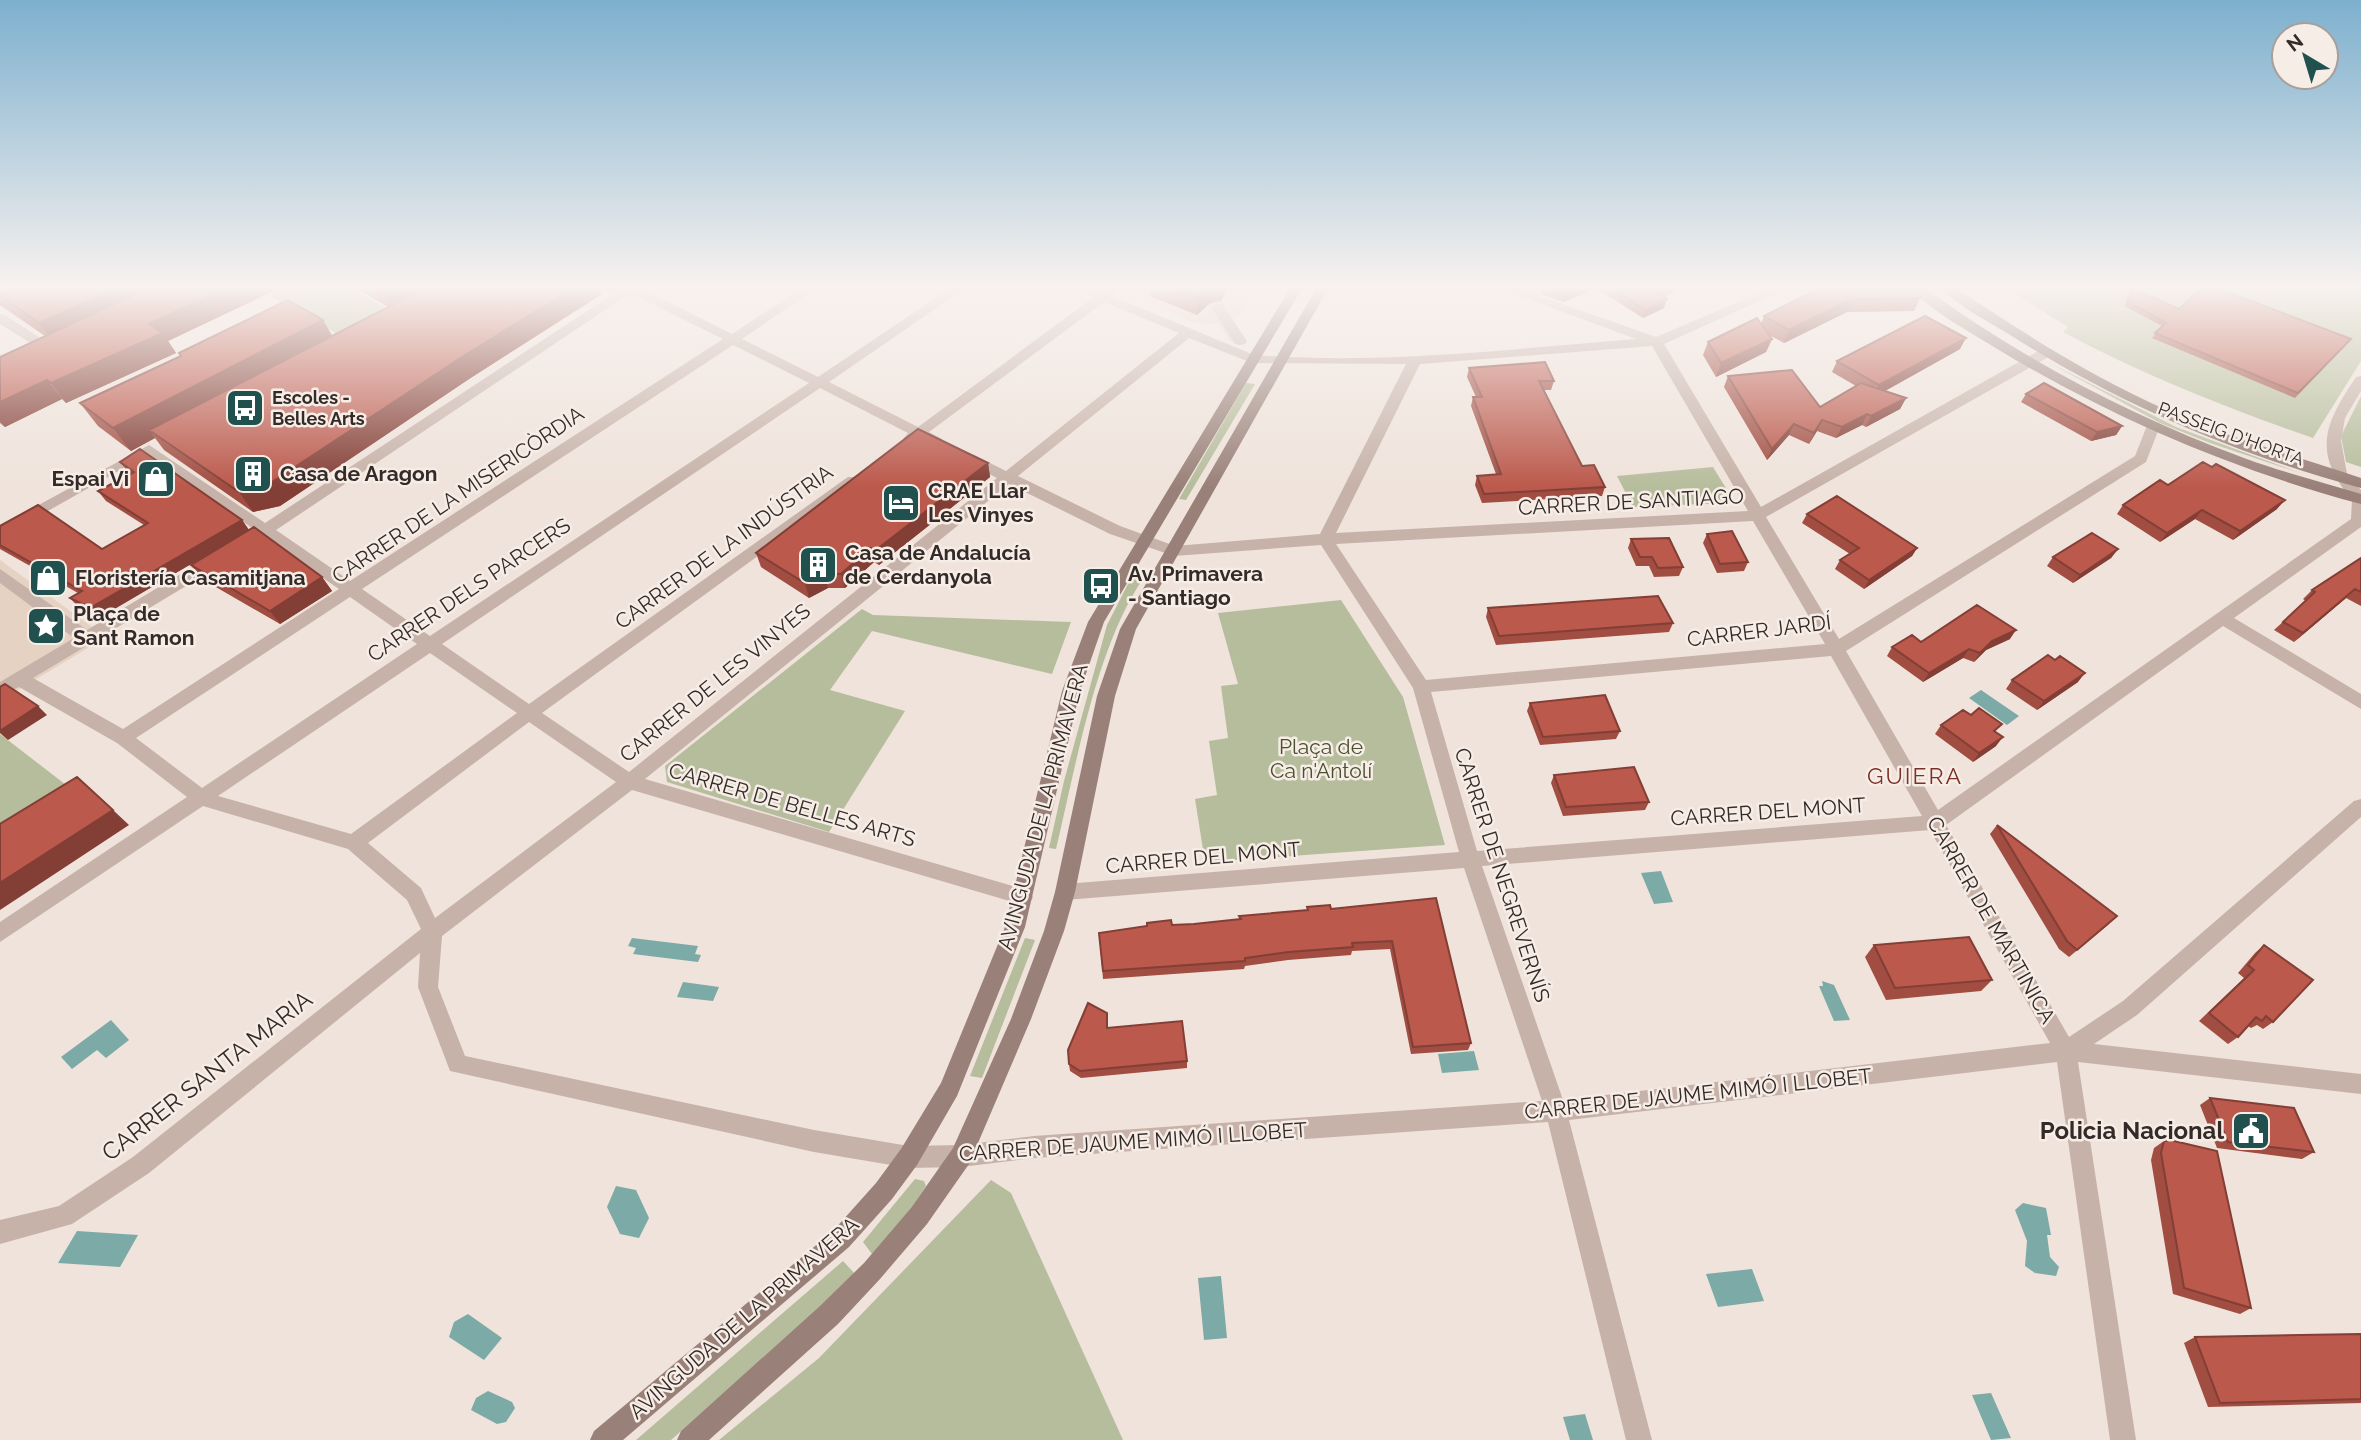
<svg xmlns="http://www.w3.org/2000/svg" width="2361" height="1440" font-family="Raleway,sans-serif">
	<rect width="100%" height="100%" fill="#efe3db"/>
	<path fill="#b6bd9c" d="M294,285h51l56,32 -51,24 -80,-45z
		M2008,285h353v76l-48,77c-86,-30 -170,-63 -250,-106l5,-5 -57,-36 10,-4z
		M2044,360l132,67 127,47 -93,-31 -50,-20z
		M1246,383l9,1 -69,116 -7,-1z
		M2361,396v71l-15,-5 -5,-26z
		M1713,467l19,31 -6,5 -93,4 -16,-31z
		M1131,578l11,2c-47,71 -66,186 -86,269l-7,-1 15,-67 43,-156z
		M1341,600l62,97 42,148 -240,17 -10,-63 22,-4 -8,-54 19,-3 -7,-52 17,-2 -20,-71z
		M862,609l11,6 198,7 -19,52 -180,-43 -42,59 75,21 -76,121 -162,-50 -2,-16z
		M0,734l70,54 -70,44z
		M1025,938l10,2 -53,138 -12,-2z
		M915,1179l9,2 2,5 -20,30 -34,38 -9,-12z
		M991,1180l20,13 112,247h-404l100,-82z
		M843,1261l13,14 -185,165h-35z"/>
	<path fill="#e6d2c3" d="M1145,285h25l45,18 7,-3 1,-7 10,-8h27l-6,3 -15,28 -8,4 15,20 -15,2 -12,-18 -26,-1 -60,-29z
		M0,560l106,77 -106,64z"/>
	<path fill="#7caaa6" d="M1981,690l38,26 -12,9 -38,-27z
		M1661,871l12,31 -19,2 -13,-31z
		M632,938l66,8 -3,8 6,1 -3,7 -65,-8 3,-6 -8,-2z
		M1822,981l12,4 16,35 -16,1 -15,-35h4z
		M683,982l36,5 -6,14 -36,-4z
		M111,1020l18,20 -23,18 -9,-8 -25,19 -11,-12z
		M1474,1051l5,19 -37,3 -4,-19z
		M616,1186l20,4 13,28 -10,20 -19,-4 -13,-27z
		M2023,1203l23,5 5,27h-4l3,22 9,10 -3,9 -21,-3 -10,-7 2,-25 -12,-31z
		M77,1231l61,4 -18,32 -62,-4z
		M1752,1269l12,32 -46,6 -12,-33z
		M1221,1276l6,62 -23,2 -6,-62z
		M468,1314l34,24 -18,22 -35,-23 5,-15z
		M488,1391l24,11 3,6 -9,14 -9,2 -26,-14 5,-12z
		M1991,1393l20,45 -20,2 -19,-45z
		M1585,1414l8,26h-23l-7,-23z"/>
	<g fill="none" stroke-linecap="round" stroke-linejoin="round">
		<path fill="#c6b2a8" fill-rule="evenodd" d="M594,285l33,1 18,4 87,44 74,-49h15l-79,54 76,38 137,-92h15l-141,97 89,45 176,-130 -25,-12h17l16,7 9,-7h14l-13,11 142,59c127,10 256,-6 382,-16l-146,-54h18l148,52 122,-52h17l-131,59 97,163 281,-158h10v6l-286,162 73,122 296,-183 13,-33h10l2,3 -14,36 -300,189 92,159 413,-291 1,-19c-40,-48 -28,-75 4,-123l5,-1v15l-16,27 -4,23 6,33 14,16v37l-127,91 127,76v15l-138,-83 -277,199 123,212 54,-36 231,-200 7,-2v18l-224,198 -43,29 267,30v20l-283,-32 58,378h-26l-53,-378 -488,58 83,320h-26l-78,-318 -514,36 -73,9 -52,1 -95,-16 -364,-81 -32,-84 2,-34 -271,220 -77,51 -72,20v-24l59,-14 74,-49 288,-228 -14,-29 -59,-51 -145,-43 -203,136v-20l187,-125 -70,-54 -98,-56 -19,9v-14l74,-44 -74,-55v-14l87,61 122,-73h12l2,4 -2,4 -188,113 90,51 216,-140 -74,-51h-10l-3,-4 3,-4 -108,-75 -147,83v-12l149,-81 116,78 348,-229zM626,296l12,1 85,42 -373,242 -74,-51zM1104,302l75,31 -173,138 -32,-16h-10v6l33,17 -368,294 -87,-59 316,-230v-6h-10l-319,227 -87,-60 378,-256 88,45 -5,6 2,3 5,1 9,-4 13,6h10v-6l-13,-7zM1189,338l63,25 154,1 -86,170 -145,12 -55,-20 -102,-50zM733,345l76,38 -379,253 -68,-47zM1652,346l96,165 -412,22 84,-169zM1009,484l101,50 64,22 147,-11 92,143 46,164 -394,32 -7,2 -3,6 3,6 7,2 399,-32 78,233 -508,35 -73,9 -52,1 -95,-16 -349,-74 -27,-69 4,-51 190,-146 391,115 7,-2 3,-6 -3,-6 -7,-2 -378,-110zM1753,521l72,123 -399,36 -90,-136zM350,597l67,47 -215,144 -66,-50zM430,653l87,60 -166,121 -133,-38zM1831,656l91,160 -445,35 -46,-159zM529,722l87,60 -181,136 -14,-30 -53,-45zM1930,830l120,213 -487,57 -81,-234z
			M1217,303l5,1 25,37 -2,3 -5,1 -5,-1 -24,-37z
			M0,314l5,1 55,36 -2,3h-10l-48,-30z"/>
		<path fill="#998179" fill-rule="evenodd" d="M1292,285h12l-200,337 -24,69 -55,236 -68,169 -40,69 -25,34 -43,48 -226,193h-33l4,-9 239,-200 43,-48 25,-34 40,-66 64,-156 57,-236 26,-69z
			M1318,285h12l-194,344 -21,67 -40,196 -11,39 -33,88 -62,145 -42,60 -47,55 -42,45 -129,116h-32l4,-9 139,-125 44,-43 47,-55 42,-60 58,-129 33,-88 11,-39 42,-196 23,-67z
			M1907,285h14c99,73 208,130 323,173 38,14 78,24 117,36v10c-130,-35 -252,-87 -367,-157 -29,-18 -65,-37 -87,-62z
			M1937,285h15c69,47 140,92 217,126 62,28 128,45 192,67v10c-126,-34 -244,-85 -354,-155 -23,-14 -52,-29 -70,-48z"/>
	</g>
	<path fill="#a14d41" d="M0,285l64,2 5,-2h217l-118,56 8,12 -110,50 -4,-4 -57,28 -5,-4v-66l45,-21 -45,-31z
		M350,285h248l4,9 -133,85 -189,127 -27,6 -89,-62 -9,-12 -24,13 -33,-25 -18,-23 253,-67 55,-29z
		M1150,285h83l-6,5 -6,11 -11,2 -13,12 -47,-19z
		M1543,285h147l-26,11v12l-21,10 -47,-30 -33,14 -22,-8z
		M1826,285l94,13 -6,13 -67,1 -63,31 -15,-8 3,4 -6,13 -50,25 -13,-22 5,-13 53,-18 3,-8z
		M2133,289l46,20 168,35 -52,54 -143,-60 10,-12 -38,-20z
		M1960,349l-75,42 21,7 -6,11 -34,18 -4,-2 -26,13 -19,-7 -8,13 -20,-9 -22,25 -43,-73 4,-11 92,31 36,-21 -24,-14 5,-11z
		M1469,368l85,13 -3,9h-8l39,76 23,21 -3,9 -120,7 -7,-18 2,-9 19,-2 -25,-68 2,-9h3l-9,-20z
		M2026,394l96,32 -6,9 -25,6 -70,-39z
		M120,462l122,58 7,10 -150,88 -20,-10 -9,-10 8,-5 -78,-44v-23l102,23 42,-24 -38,-24 -8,-10 32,-17z
		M988,463l2,14 -111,88 -5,-3 -29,26h-17l-19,10 -48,-31 -5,-14z
		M2168,485l109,24 -44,31 -38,-21 -35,23 -43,-28 6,-9z
		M1807,514l110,34 -5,8 -48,33 -29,-20 5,-9 10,-6 -48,-31z
		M1707,534l41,28 -4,9 -27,2 -14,-30z
		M1631,539l52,28 -4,9 -25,1 -5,-11h-13l-8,-18z
		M2118,549l-7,9 -38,25 -26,-17 6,-9z
		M2361,558v48l-15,-8 -52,44 -20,-12 32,-29 -3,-2 9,-9z
		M191,565l131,12 10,14 -52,33 -78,-45z
		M1488,608l185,15 -4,9 -173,13 -10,-28z
		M2010,639l-24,11 -12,12 -11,-4 -40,24 -36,-26 5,-9 29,-5z
		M2055,660l23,22 -41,28 -31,-21 6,-9z
		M1530,703l90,28 -4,8 -76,6 -13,-34z
		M1941,725l55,21 -23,16 -38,-28z
		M1554,775l95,27 -4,8 -82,6 -12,-33z
		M1997,825l112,99 -40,33 -10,-8 -69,-115z
		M1436,898l35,145 -3,7 -57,4 -21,-105 -38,2 -1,4 -63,5 -43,6 -1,3 -141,10 -4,-46 48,-7 47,-2 45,-5v-3l68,-6v-3l24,2z
		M1874,945l118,35 -11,11 -95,9 -21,-43z
		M2264,945l9,77 -10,7 -6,-4 -6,3 -3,-2 -10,11 -10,7 -29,-23 45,-43 -6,-5 17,-20z
		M1108,1020v8l79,33v7l-106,10 -11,-7 -1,-7z
		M2210,1098l104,54 -12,7 -85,-11 -17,-43z
		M2164,1141l87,167 -11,6 -67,-20 -22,-134 3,-12z
		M2361,1334v69l-153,4 -24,-64 11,-6z"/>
	<path fill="#833e35" d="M124,285h55l-125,58 -15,-20z
		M233,285h53l-118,56 8,12 -110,50 -15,-20 98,-59z
		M398,285h47l-50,26 -10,-19z
		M578,285h20l4,9 -133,85 -189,127 -27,6 -14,-20 220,-133z
		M1216,285h17l-6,5 -6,11 -11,2 -13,12v-17l14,-12z
		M1584,285h13l-1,3 -33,14 2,-9z
		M1672,285h18l-35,15 3,-9z
		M1667,299l-3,9 -21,10 2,-8z
		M1852,299l-5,13 -63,31 5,-13z
		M323,320l13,22 -187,88 6,8 -24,13 -18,-23z
		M1966,338l-6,11 -86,48 5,-12z
		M1772,339l-6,13 -50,25 5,-14z
		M47,380l15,19 -57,28 -5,-6v-19z
		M1906,398l-6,11 -34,18 5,-11z
		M1867,414l-5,11 -26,13 6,-11z
		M1822,420l-5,11 -8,13 5,-11z
		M1794,424l-5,11 -22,25 5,-11z
		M2122,426l-6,9 -25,6 6,-9z
		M988,463l2,14 -111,88 -3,-15z
		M2285,500l-8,9 -44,31 7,-9z
		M2202,510l-7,9 -35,23 7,-9z
		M242,520l7,10 -150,88 -9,-10z
		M870,548l4,14 -29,26 -4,-14z
		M1917,548l-5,8 -48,33 5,-9z
		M2118,549l-7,9 -38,25 7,-8z
		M824,573l4,15 -19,10 -4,-15z
		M322,577l10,14 -52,33 -10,-13z
		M2355,589l-9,9 -52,44 9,-9z
		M2016,630l-6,9 -24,11 -12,12 6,-9 12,-12z
		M1969,649l-6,9 -40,24 6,-9z
		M2085,673l-7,9 -41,28 7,-9z
		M38,706l9,9 -39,25 -8,-7v-2z
		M2003,737l-7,9 -23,16 6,-9z
		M113,810l16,15 -129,85v-27z"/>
	<path fill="#bb594c" stroke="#833e35" stroke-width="2" d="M0,285h62l2,2 5,-2h55l-85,38 -39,-28z
		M155,285h78l-84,39 14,9 -112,50 -4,-3 -47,22v-45z
		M374,285h24l-13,7z
		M428,285h150l-119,74 -193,127 -27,6 -90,-62 251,-129z
		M1166,285h50l-5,1 -14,12z
		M1543,285h41l-19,8z
		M1608,285h64l-14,6 9,8 -22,11z
		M1826,285h94v13l-68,1 -63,31 -25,-14z
		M2205,285h4l142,54 -53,54 -143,-60 11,-10 -39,-22 6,-12 46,20z
		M288,300l35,20 -210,108 -33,-25 101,-47 -2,-3z
		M1925,316l41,22 -87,47 -42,-24z
		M1757,318l15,21 -51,24 -13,-21z
		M1545,362l9,19h-15l43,85 12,-1 11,22 -121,7 -7,-18 24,-2 -28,-77h9l-13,-29z
		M1792,370l28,37 41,-24 45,15 -35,18 -4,-2 -25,13 -20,-7 -8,13 -20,-9 -22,25 -44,-73z
		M2044,383l78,43 -25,6 -71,-38z
		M918,429l70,34 -112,87 -6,-2 -29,26 -17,-1 -19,10 -49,-30z
		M140,449l102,71 -152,88 -20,-10 12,-7 -82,-46v-19l38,-21 64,44 46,-26 -50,-32 36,-19 -14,-10z
		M2203,462l9,5 4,-3 69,36 -45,31 -38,-21 -35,23 -44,-28 37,-25 8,5z
		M1837,496l80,52 -48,32 -29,-20 19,-12 -52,-34z
		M254,527l68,50 -52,34 -79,-46z
		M1732,531l16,31 -28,2 -13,-30z
		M2092,533l26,16 -38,26 -27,-18z
		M1669,538l14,29 -25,1 -6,-11h-12l-9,-18z
		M2361,558v34l-6,-3 -52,44 -20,-11 32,-30 -3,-2z
		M1658,596l15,27 -174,13 -11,-28z
		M1977,605l39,25 -24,11 -12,12 -11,-4 -40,24 -37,-26 20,-12 9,7z
		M2048,655l7,5 5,-4 25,17 -41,28 -32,-21z
		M5,684l33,22 -38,25v-44z
		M1605,695l15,36 -77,6 -13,-34z
		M1979,708l23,16 -8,7 9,6 -24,16 -38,-28 22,-15 8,5z
		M1634,767l15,35 -83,5 -12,-32z
		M77,777l36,33 -113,73v-59z
		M1997,825l120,91 -40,34 -10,-9z
		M1436,898l35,145 -58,4 -21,-106 -40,2 1,4 -64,5 -44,6v3l-142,10 -4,-38 48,-7v-3l24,-3 1,5 22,-1 47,-5 -2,-3 69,-6 -1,-3 23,-2 1,4z
		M1969,937l23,43 -97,8 -21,-43z
		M2264,945l49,35 -40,42 -7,-6 -4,5 -6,-4 -18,20 -29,-24 45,-43 -6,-5z
		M1088,1003l19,10v15l75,-7 5,40 -107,10 -11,-7 -1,-14z
		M2210,1098l84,10 20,44 -86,-10z
		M2164,1141h10l43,10 34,157 -67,-20 -23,-135z
		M2361,1334v65l-141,4 -25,-66z"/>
	<linearGradient id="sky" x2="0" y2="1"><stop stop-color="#7db0ce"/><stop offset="0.59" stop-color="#f8f2ef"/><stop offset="1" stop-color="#f8f2ef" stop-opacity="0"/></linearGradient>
	<rect width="2361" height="487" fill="url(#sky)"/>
	<defs>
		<symbol id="bus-square" viewBox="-11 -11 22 22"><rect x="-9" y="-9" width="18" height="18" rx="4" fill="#21514e" stroke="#f7ede7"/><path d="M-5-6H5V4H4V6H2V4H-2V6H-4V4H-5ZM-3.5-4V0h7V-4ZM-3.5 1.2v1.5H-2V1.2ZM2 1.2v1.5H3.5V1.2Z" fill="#fff"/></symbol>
		<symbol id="building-square" viewBox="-11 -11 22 22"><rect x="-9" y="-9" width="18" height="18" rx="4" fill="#21514e" stroke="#f7ede7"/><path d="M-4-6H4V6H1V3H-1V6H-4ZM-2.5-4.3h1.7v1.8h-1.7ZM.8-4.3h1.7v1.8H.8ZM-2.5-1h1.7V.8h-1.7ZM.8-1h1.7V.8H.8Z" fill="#fff"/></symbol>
		<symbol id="shop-square" viewBox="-11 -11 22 22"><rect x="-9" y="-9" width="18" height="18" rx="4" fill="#21514e" stroke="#f7ede7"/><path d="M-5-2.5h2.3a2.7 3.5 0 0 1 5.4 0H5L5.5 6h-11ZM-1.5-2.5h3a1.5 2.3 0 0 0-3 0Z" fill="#fff"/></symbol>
		<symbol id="hotel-square" viewBox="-11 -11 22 22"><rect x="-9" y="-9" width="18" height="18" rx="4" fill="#21514e" stroke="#f7ede7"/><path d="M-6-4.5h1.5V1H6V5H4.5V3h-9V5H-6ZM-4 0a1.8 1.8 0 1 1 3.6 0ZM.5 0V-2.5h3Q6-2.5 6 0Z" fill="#fff"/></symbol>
		<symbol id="sight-square" viewBox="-11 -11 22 22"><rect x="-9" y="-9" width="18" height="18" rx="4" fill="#21514e" stroke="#f7ede7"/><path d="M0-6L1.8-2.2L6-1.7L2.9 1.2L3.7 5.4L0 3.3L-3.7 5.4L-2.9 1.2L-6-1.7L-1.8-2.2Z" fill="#fff"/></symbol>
		<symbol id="civic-square" viewBox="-11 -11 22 22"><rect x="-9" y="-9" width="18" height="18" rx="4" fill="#21514e" stroke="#f7ede7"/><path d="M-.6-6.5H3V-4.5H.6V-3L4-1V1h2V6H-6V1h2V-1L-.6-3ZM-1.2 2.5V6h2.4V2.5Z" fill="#fff"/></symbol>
	</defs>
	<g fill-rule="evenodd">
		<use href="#bus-square" x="223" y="386" width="44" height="44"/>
		<use href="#building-square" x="231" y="452" width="44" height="44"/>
		<use href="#shop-square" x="134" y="457" width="44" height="44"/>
		<use href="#hotel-square" x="879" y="481" width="44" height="44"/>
		<use href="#building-square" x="796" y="543" width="44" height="44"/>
		<use href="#shop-square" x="26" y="556" width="44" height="44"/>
		<use href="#bus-square" x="1079" y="564" width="44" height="44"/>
		<use href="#sight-square" x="24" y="604" width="44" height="44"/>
		<use href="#civic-square" x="2229" y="1109" width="44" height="44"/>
	</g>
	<g text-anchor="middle" stroke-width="5" stroke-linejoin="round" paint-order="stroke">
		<g font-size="18" font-weight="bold" fill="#342a27" stroke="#f7ede7" text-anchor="start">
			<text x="272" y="404">Escoles -<tspan x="272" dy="21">Belles Arts</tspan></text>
		</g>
		<g font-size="18" fill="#342a27" stroke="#f7ede7">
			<text transform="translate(2231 434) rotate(20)" y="6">PASSEIG D'HORTA</text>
		</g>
		<g font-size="21" font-weight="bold" fill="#342a27" stroke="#f7ede7" text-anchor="start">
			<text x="280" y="481">Casa de Aragon</text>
			<text x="129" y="486" text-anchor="end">Espai Vi</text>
			<text x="928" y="498">CRAE Llar<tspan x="928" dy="24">Les Vinyes</tspan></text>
			<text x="845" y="560">Casa de Andalucía<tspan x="845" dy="24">de Cerdanyola</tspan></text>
			<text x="1128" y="581">Av. Primavera<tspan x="1128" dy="24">- Santiago</tspan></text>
			<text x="75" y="585">Floristería Casamitjana</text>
			<text x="73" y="621">Plaça de<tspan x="73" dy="24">Sant Ramon</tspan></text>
		</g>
		<g font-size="21" fill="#342a27" stroke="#f7ede7">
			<text transform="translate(458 495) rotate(-34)" y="7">CARRER DE LA MISERICÒRDIA</text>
			<text transform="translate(1631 502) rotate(-3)" y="7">CARRER DE SANTIAGO</text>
			<text transform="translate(724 547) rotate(-36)" y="7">CARRER DE LA INDÚSTRIA</text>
			<text transform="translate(469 590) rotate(-34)" y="7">CARRER DELS PARCERS</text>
			<text transform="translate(1759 631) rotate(-7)" y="7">CARRER JARDÍ</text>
			<text transform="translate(715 683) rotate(-39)" y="7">CARRER DE LES VINYES</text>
			<text transform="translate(792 805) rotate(16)" y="7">CARRER DE BELLES ARTS</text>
			<text transform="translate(1043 807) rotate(-75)" y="7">AVINGUDA DE LA PRIMAVERA</text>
			<text transform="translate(1768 812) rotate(-4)" y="7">CARRER DEL MONT</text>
			<text transform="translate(1203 858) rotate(-5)" y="7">CARRER DEL MONT</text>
			<text transform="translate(1502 875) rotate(72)" y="7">CARRER DE NEGREVERNÍS</text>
			<text transform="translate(1991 920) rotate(60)" y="7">CARRER DE MARTINICA</text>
			<text transform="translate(1698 1094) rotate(-6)" y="7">CARRER DE JAUME MIMÓ I LLOBET</text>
			<text transform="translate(1133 1142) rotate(-4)" y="7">CARRER DE JAUME MIMÓ I LLOBET</text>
			<text transform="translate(744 1318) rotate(-41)" y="7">AVINGUDA DE LA PRIMAVERA</text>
		</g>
		<g font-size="21" fill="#48502d" stroke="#f7ede7">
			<text x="1321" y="754">Plaça de<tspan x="1321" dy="24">Ca n'Antolí</tspan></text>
		</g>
		<g font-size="23" letter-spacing="2" fill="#7c3027" stroke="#f7ede7">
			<text x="1915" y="784">GUIERA</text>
		</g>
		<g font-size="24" fill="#342a27" stroke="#f7ede7">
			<text transform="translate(207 1076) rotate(-38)" y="8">CARRER SANTA MARIA</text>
		</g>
		<g font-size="24" font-weight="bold" fill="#342a27" stroke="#f7ede7" text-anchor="end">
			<text x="2224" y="1139">Policia Nacional</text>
		</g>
	</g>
	<g transform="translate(2305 56) rotate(322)"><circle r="33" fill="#f7ede7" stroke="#a99f9a" stroke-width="2"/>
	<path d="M0-5L12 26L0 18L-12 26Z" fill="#21514e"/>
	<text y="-10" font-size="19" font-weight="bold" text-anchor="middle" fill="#342a27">N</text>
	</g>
</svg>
